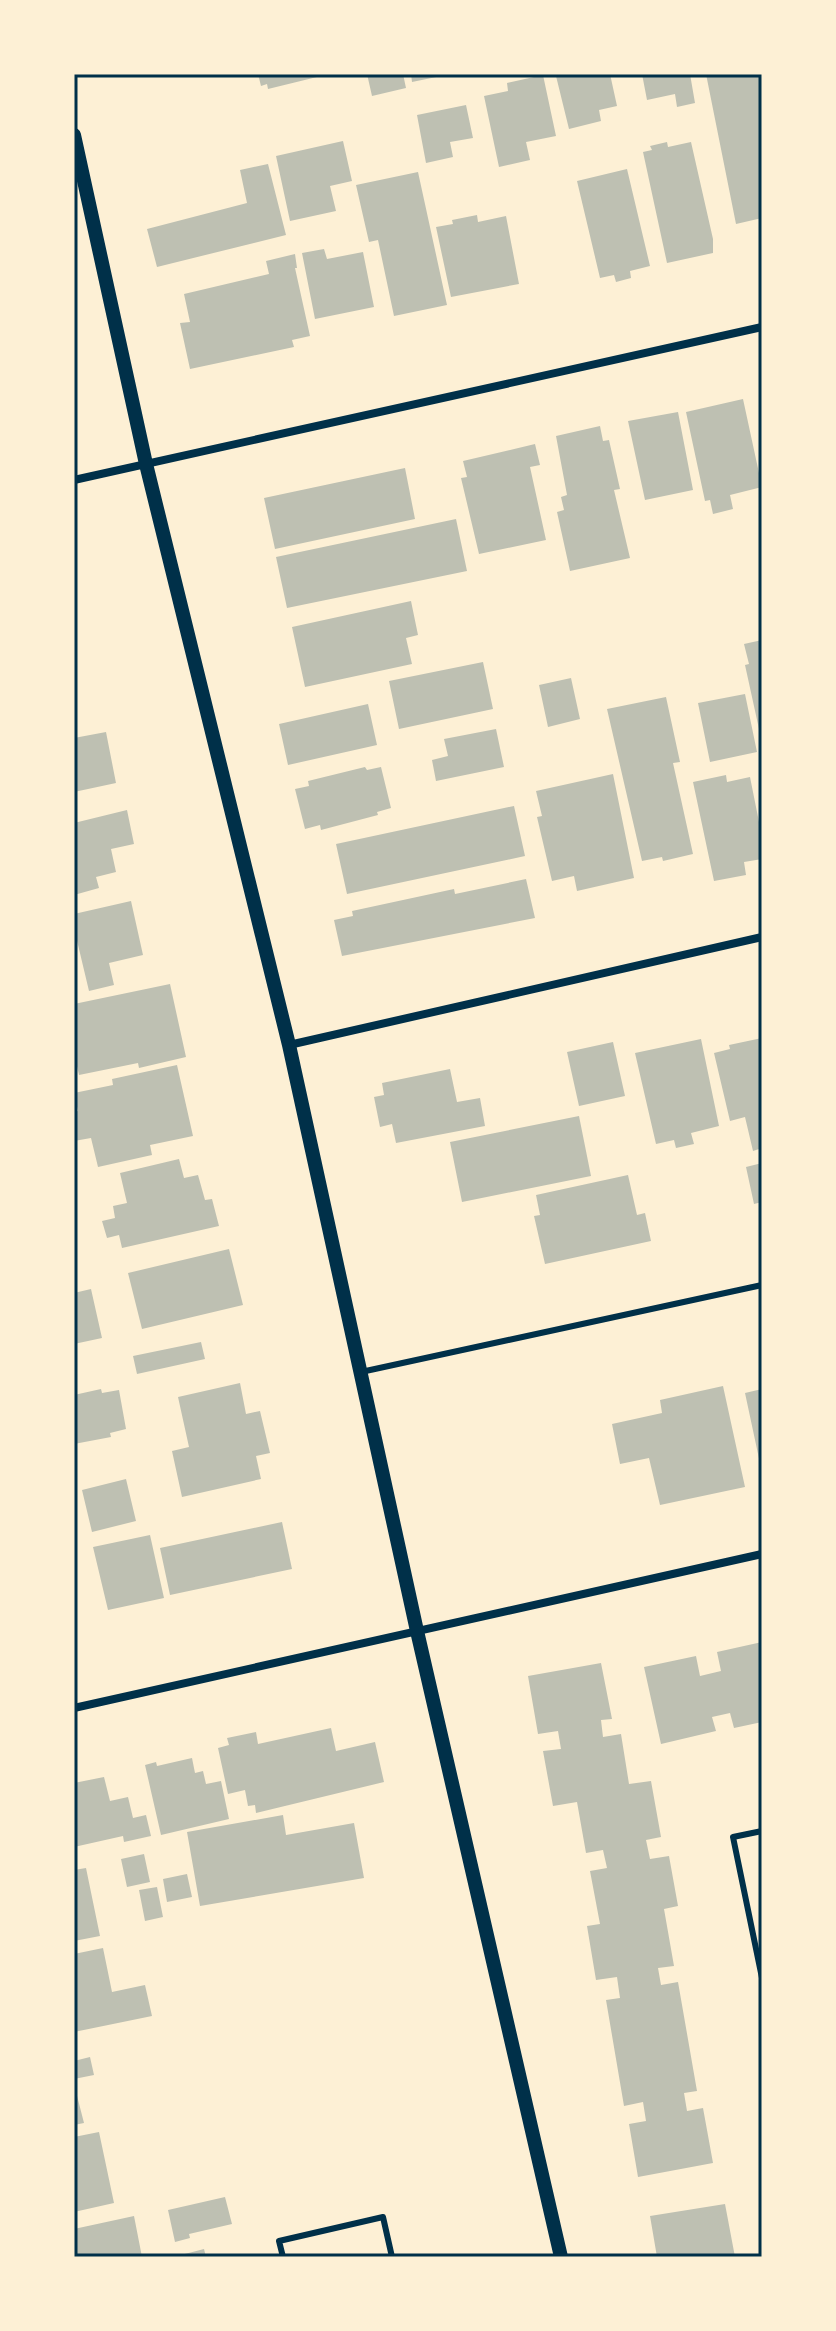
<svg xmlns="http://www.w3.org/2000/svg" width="836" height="2331" font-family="'Roboto Condensed',sans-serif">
	<rect width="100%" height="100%" fill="#fdf0d5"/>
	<path fill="#bec0b2" d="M258,74h58l1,3 -49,12 -1,-5 -6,2z
		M367,74h36l3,14 -34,8z
		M411,74h35v1l-34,7z
		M564,74h46l7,32 -18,4 2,11 -32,8 -13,-53z
		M642,74h48l5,29 -18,4 -2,-13 -28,6z
		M706,74h55l1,144 -26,6z
		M543,75l13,61 -30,6 4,18 -31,7 -15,-71 24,-5 -1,-8z
		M466,105l7,33 -23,4 3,15 -27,6 -9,-48z
		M343,141l9,40 -22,5 6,25 -46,10 -14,-65z
		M667,142l1,5 23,-5 22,97v14l-46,10 -24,-111 9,-2 -2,-4z
		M268,164l18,71 -129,32 -10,-38 100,-26 -7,-33z
		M627,169l23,97 -20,5 1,7 -15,4 -2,-7 -14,3 -23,-97z
		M418,172l29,133 -53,11 -16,-76 -9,2 -13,-57z
		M477,215l1,7 28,-6 13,68 -68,13 -15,-70 17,-3 -1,-4z
		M324,249l3,10 36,-7 11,55 -59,12 -13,-66z
		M295,254l2,14h-2l15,68 -18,4 2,7 -104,22 -10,-46 10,-1 -6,-28 85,-20 -3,-13z
		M743,399l19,88 -32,8 3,14 -20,5 -3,-14 -5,1 -19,-89z
		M678,412l15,78 -48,10 -17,-79z
		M600,426l3,15 6,-1 11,49 -6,1 16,68 -60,13 -13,-59 7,-2 -3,-13 6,-2 -11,-59z
		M535,444l5,21 -10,2 16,73 -67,14 -18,-76 6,-1 -4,-16z
		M405,468l10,51 -140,30 -11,-51z
		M456,519l11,52 -180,37 -11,-51z
		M411,601l7,34 -12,3 6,26 -107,23 -13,-60z
		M762,640v89h-3l-14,-64 4,-1 -5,-20z
		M483,662l10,47 -94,20 -10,-48z
		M571,678l9,41 -32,8 -9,-42z
		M745,694l12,58 -47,10 -12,-59z
		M666,697l14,65 -7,1 20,91 -30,7 -1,-4 -20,4 -35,-152z
		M368,704l9,41 -89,20 -9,-41z
		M496,729l8,38 -68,14 -4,-21 16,-4 -4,-17z
		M106,732l10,51 -42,9v-54z
		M365,767l2,3 14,-3 10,41 -14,4 1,3 -57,15 -1,-5 -15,4 -10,-40 14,-3 -1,-5z
		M613,774l21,104 -57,13 -3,-15 -22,5 -15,-64 5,-1 -6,-25z
		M726,775l1,7 23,-5 12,60v22l-18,3 2,13 -32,6 -21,-99z
		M514,806l11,50 -178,38 -11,-50z
		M127,810l7,34 -23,5 5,23 -20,5 3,11 -25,7v-72z
		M526,879l9,39 -193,38 -8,-36 19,-4 -1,-5 102,-22 1,5z
		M131,901l12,54 -34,8 5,22 -25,6 -15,-63v-14z
		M170,984l16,73 -47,11 -1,-5 -59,12 -5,-22v-49z
		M762,1038v110l-9,3 -8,-34 -15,4 -16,-68 16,-4 -1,-4z
		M701,1039l18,87 -28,7 3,11 -18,4 -2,-8 -18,4 -21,-91z
		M613,1042l12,54 -46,10 -12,-54z
		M177,1065l16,71 -43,9 2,10 -54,12 -7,-29 -17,3v-29l4,-1 -4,-18 39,-8 -1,-6z
		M450,1069l7,33 23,-4 5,28 -89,17 -4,-19 -12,3 -6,-30 10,-2 -2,-12z
		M579,1116l12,60 -129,26 -12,-60z
		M179,1159l5,19 14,-3 7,25 7,-1 7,27 -97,22 -3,-13 -12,3 -5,-17 13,-3 -2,-12 14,-3 -7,-30z
		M762,1163v39l-8,2 -8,-37z
		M628,1175l9,40 8,-2 6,28 -106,23 -11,-48 6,-1 -4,-20z
		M229,1249l14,56 -101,24 -14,-56z
		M91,1289l11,49 -28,6v-51z
		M201,1342l4,17 -68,15 -4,-18z
		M240,1383l6,31 14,-3 10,42 -14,3 5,23 -79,18 -10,-46 17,-4 -11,-50z
		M723,1386l22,101 -85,18 -11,-47 -29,6 -8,-40 50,-11 -2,-13z
		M101,1389l1,4 17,-3 7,39 -16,4 1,4 -37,7v-49z
		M762,1389v79h-1l-16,-75z
		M126,1479l10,42 -44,11 -10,-42z
		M282,1522l10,47 -122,26 -10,-47z
		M150,1535l14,63 -56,12 -15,-63z
		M762,1642v80l-28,6 -4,-15 -18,4 4,14 -55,13 -17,-77 52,-11 4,20 21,-5 -4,-19z
		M601,1663l11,56 -11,1 2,17 18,-3 8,50 22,-3 10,56 -15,3 4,19 19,-3 9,50 -14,3 10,57 -16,2 3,17 17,-3 19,109 -13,2 3,18 16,-3 10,55 -75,14 -9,-53 17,-3 -3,-19 -19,4 -18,-106 14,-2 -3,-21 -21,3 -9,-54 13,-2 -10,-53 17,-3 -4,-18 -17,3 -9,-51 -24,4 -10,-55 18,-2 -3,-18 -20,3 -10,-58z
		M331,1728l5,23 39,-9 9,40 -128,31 -1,-8 -7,1 -3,-16 -17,4 -10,-46 11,-3 -2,-7 29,-6 2,12z
		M192,1758l3,15 8,-2 3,13 15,-3 8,38 -68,16 -16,-70 11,-3 1,4z
		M104,1777l6,24 18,-4 5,21 13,-3 5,21 -27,6 -1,-6 -49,11v-64z
		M283,1815l3,20 68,-12 10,55 -164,28 -13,-74z
		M144,1854l6,28 -23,5 -6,-28z
		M86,1868l14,68 -26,5v-71z
		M187,1874l5,23 -25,5 -4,-23z
		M157,1887l6,30 -18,4 -6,-31z
		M103,1948l9,44 33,-7 7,31 -78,16v-78z
		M90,2057l4,18 -20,4v-18z
		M74,2084l10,39 -10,2z
		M99,2132l15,71 -40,9v-75z
		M225,2197l7,27 -43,10 1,4 -15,4 -7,-32z
		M725,2204l10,53h-78l-7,-41z
		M134,2216l8,41h-68v-28z
		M204,2249l2,8h-29v-1z"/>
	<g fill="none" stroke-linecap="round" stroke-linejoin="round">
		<path stroke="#003049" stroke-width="6" d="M361,1372l401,-87
			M762,1831l-29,6 29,141
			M283,2257l-4,-16 104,-24 9,40"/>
		<path stroke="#003049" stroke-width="8" d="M74,480l688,-153
			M289,1045l473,-108
			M74,1708l688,-154"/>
		<path stroke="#003049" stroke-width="14" d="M74,135l72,329 143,581 128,586 144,626"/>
	</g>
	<rect width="836" height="2331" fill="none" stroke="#fdf0d5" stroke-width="152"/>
	<rect x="76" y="76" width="684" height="2179" fill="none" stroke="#003049" stroke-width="3"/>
</svg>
